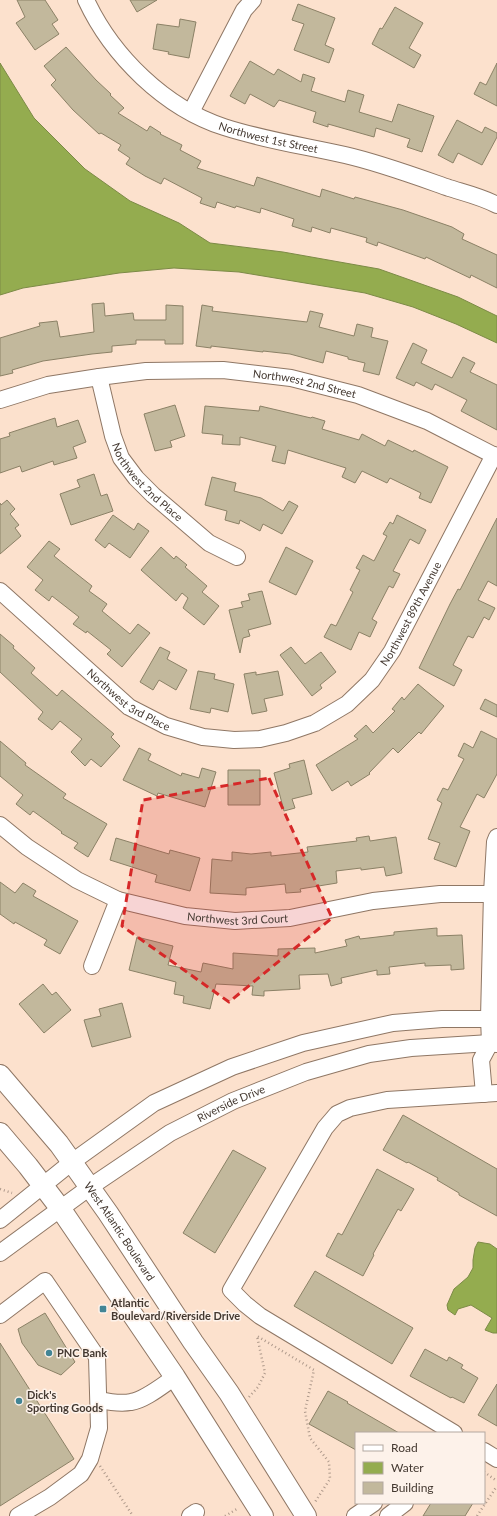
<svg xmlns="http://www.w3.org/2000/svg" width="497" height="1516" font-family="Lato,sans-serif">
	<rect width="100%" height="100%" fill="#fce1cd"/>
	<path fill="#94ac4f" stroke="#7c8a46" d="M0,63l34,55 51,51 45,32 49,22 31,20 73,9 96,17 79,28 39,19v27l-41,-19 -43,-17 -48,-14 -126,-21 -65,-4 -55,5 -96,15 -23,7z
		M478,1242l12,2 7,5v84h-4l-8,-3 7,-12 -21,-13 -13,4 -3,6 -7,-5 -1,-5 7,-16 14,-12 5,-9v-8l2,-12z"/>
	<path fill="#c2b89c" stroke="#8b8166" d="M17,0h28l13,20 -6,4 7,10 -24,16 -19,-27 9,-6z
		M130,0h27l-20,12z
		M298,4l37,14 -10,27 9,4 -5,14 -35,-13 10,-26 -12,-4z
		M395,7l28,16 -14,25 12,7 -7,13 -42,-24 8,-16 2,1z
		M180,19l16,3 -7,36 -21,-4 1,-2 -16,-3 4,-25 22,3z
		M66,47l30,33 15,14 -1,1 14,13 -6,5 29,18 3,-5 11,7 -1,1 22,11 -2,5 21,11 -4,7 57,18 3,-9 63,20 2,-8 32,10 1,-2 48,13 49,17 12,7 -2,5 35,16v33l-26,-13 -1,3 -44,-21 -1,2 -47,-17 -1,4 -11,-4 1,-4 -36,-10 -1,5 -18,-6 -1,5 -19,-6 2,-7 -33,-11 -1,5 -24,-7 -1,2 -18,-6 -2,6 -15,-5 2,-5 -38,-20 -3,6 -16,-8 -19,-12 4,-6 -12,-8 3,-5 -20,-12 -2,1 -26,-24 -22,-25 5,-5 -12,-14z
		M250,61l24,14 4,-6 23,13 2,-8 12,4 -4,13 34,11 3,-12 16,5 -5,17 33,10 6,-18 36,12 -12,36 -15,-5 3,-8 -34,-11 -2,9 -46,-13v3l-15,-5 3,-10 -37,-12 -5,7 -24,-13 -5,10 -15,-8z
		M497,63v43l-23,-12 6,-12 6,3z
		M457,120l25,13 3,-6 12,6v4l-15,28 -24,-12 -5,10 -15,-8z
		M104,303l1,13 28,-3 1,7h32v-15l17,1v38h-18v-4h-29v4l-24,2v6l-20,2 -49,7 -31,9 1,3 -13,3v-38l40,-12 -1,-3 18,-2 3,16 34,-5 -2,-28z
		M202,305l11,2 -1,4 95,11 3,-11 13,3 -4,13 35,9 3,-12 16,4 -2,9 17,4 -9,34 -16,-4 2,-8 -17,-4v-2l-22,-6 -3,12 -33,-9 -27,-3v1l-52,-6v2l-15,-2z
		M413,343l14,7 -6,13 31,15 11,-21 12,6 -5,9 27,13v45l-36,-19 6,-11 -32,-16 -3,6 -16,-8 -2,4 -18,-8z
		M175,405l10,31 -15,5 2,6 -17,4 -11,-37z
		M205,406l54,5 1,-5 51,12 1,-1 13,4 -3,8 37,11 3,-6 23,12 3,-6 25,12 1,-2 34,17 -17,36 -12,-5 2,-5 -31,-15 -3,5 -25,-12 -7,12 -13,-6 4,-9 -58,-18 -3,14 -13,-3 4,-15 -36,-9v8l-18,-1 1,-9 -21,-2z
		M55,418l2,9 21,-7 8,22 -13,5 4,11 -23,7 -1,-4 -31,11 -2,-6 -20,7v-34l10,-3 -1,-3z
		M94,474l7,22 6,-2 6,17 -42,14 -11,-31 20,-7 -3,-7z
		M212,477l24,6 -2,8 27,7 22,13 6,-10 9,5 -16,28 -19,-10 -3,7 -20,-11 -1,4 -14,-4 2,-9 -22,-6z
		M7,500l8,9 -5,5 9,11 -4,3 6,8 -21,18v-51l1,2z
		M113,515l21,15 4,-7 11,8 -19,27 -21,-15 -4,5 -10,-8z
		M397,515l29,15 -7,14 -9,-5 -17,32 7,3 -7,14 -4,-2 -17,33 5,3 -7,15 -11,-5 -8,18 -27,-13 7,-13 5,2 17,-34 -3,-2 10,-20 -4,-2 7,-13 11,6 13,-25 -4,-2 7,-12 3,2z
		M497,518v68l-9,-5 -10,19 17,8 -6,12 -5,-3 -11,21 -5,-2 -15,29 9,5 -8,16 -35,-18 31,-64 8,-15 2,1z
		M49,541l11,8 -6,7 38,30 -3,5 18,13 -5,7 28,23 8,-10 12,9 -28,34 -15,-13 4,-4 -24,-19 -1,2 -13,-9 6,-7 -27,-21 -3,5 -14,-11 8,-10 -16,-13z
		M161,547l13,12 2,-3 11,9 -2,2 22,19 -5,6 17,14 -15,19 -21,-17 5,-10 -6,-5 -6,8 -35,-31z
		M286,547l27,14 -17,34 -27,-13z
		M262,591l9,33 -23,6 2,6 -7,2 -3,15 -11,-43 14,-3 -2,-5 9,-2 -2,-6z
		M0,634l14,12 -1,2 22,20 -4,5 26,23 5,-6 52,44 -3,3 9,9 -19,21 -10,-8 -6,7 -14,-14 11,-13 -22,-18 -8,9 -14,-11 5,-7 -43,-40z
		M160,647l10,5 -3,7 20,11 -11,20 -17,-10 -6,10 -13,-8z
		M291,647l14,17 16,-12 15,20 -16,13 2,3 -10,8 -32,-41z
		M198,671l17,3 -1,5 20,5 -6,28 -17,-4 -1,5 -20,-4z
		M278,671l5,24 -19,4 3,12 -15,3 -8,-40 12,-2v3z
		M418,684l26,22 -23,28 -2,-2 -21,21 -5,-5 -24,25 1,1 -19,12 -3,-5 -16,10 -16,-26 42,-26 -4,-3 12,-11 7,8 22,-22 -3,-2 10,-12 2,3z
		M485,699l12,6v12l-17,-8z
		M481,731l16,8v35l-13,24 -7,-4 -17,33 10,4 -14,36 -22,-8 6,-16 -12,-4 14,-36 -5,-3 6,-12 5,2 16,-31 -6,-3 6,-13 9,5z
		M0,741l26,22 -1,2 41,29 -3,4 44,26 -19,33 -14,-9 4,-5 -17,-10 1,-1 -29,-21 -3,4 -14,-11 7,-9 -23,-19z
		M139,748l12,6 -3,6 33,16 1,-3 17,5 3,-10 14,4 -11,35 -47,-14 -1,3 -34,-16z
		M304,760l8,34 -20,5 3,9 -11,3 -10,-38 16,-5 -1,-4z
		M228,770h32v35h-32z
		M369,836l1,5 26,-4 6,36 -16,3 -2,-9 -23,3v-2l-25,3 1,12 -37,6 1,3 -15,1 -1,-9 -39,4v7l-36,-2 2,-34 20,2v-9l19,2 20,-2v4l37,-4 -1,-5 50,-6 -1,-3z
		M116,838l53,16 1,-4 30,8 -10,33 -35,-9 2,-7 -47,-15z
		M0,882l15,11 8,-10 13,8 -3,5 45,25 -18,33 -16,-9 3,-5 -32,-18 -1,2 -14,-10z
		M437,928v8l25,-1 2,34 -13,1v-5l-26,1v-3l-36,4 1,7 -13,1v-5l-36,8 1,5 -11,3 -3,-12 -29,1 1,14 -36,2v5l-12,-1 1,-9 -37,-2 -6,25 -27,-6 1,-7 -10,-2 2,-12 -47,-12 8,-33 36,9 -5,19 33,7 2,-9 30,6v-16l45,3v-7l37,-1v5l32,-7 -2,-6 14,-4 1,3 34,-4v-3z
		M43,984l9,11 4,-3 15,18 -27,23 -25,-29z
		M122,1003l9,34 -39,10 -8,-27 17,-4 -2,-7z
		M403,1115l94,54v47l-38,-21v-2l-22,-13 1,-2 -30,-16 -1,1 -24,-13z
		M233,1150l33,18 -51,85 -32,-20z
		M377,1169l37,20 -13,22 -3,-2 -25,45 1,1 -11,21 -37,-20 12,-23 4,2z
		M315,1271l98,57 -21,36 -98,-58z
		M45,1313l30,49 -14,13 -23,-10 -16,-22 -4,-14z
		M0,1343l74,116 -74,47z
		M425,1349l22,12 2,-4 14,8 -2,3 17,10 -14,25 -12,-6 -1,1 -41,-22z
		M497,1384v42l-19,-11z
		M328,1391l20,11 -1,1 52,30h-43v17l-47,-26z
		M431,1503h42l-8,13h-42z"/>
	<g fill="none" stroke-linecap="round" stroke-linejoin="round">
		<defs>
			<g id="minor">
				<path id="s1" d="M86,0c26,56 79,108 138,127 40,13 81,19 121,28 35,8 70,21 104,33 16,5 33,9 48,17"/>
				<path d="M191,112l53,-102 9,-10"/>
				<path id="s2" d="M99,377l14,59 8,22 15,20 17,17 56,48 28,14"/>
				<path id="s3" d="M0,400l48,-15 51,-8 47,-6 77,-1 68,8 67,17 69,26 70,36"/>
				<path id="s4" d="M0,591l129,116 37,19 37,11 31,3 26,-1 26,-6 29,-10 32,-19 25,-24 20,-29 102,-196"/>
				<path id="s5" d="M0,825l27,22 50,33 41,20 67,16 50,5 55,-3 83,-17 67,-7h57"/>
				<path d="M92,966l26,-66"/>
				<path d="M484,1094l-3,-34 9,-17 -1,-25 3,-125 3,-51 2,-5"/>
				<path d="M0,1220l72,-58 82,-59 78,-36 71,-24 90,-20 49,-4h55"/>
				<path id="s6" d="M0,1253l90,-66 80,-54 63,-32 73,-29 63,-18 42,-6 79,-5 7,1"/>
				<path d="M0,1315l45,-34 52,76 2,71 -9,31 -9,15 -31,23 -32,19"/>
				<path d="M99,1400c10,2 21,4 32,2 14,-2 32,-17 44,-25"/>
				<path d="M454,1433l-194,-117 -15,-12 -14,-14 94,-162 12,-14 13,-6 37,-8 110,-7"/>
				<path d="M484,1451l13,8"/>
				<path d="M190,1516l6,-4"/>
				<path d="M355,1516l19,-13"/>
				<path d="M388,1516l17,-13"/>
			</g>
			<g id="major">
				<path id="s7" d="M0,1075l59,69 49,69 85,129 36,51 77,123"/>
				<path d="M0,1133l28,33 32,42 115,169 88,139"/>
			</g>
		</defs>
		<use href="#minor" stroke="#8f7765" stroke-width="18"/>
		<use href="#major" stroke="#8f7765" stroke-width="22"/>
		<path stroke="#ae998b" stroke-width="2.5" stroke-dasharray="1 3" stroke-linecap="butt" d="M0,1189l12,4
			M249,1397l9,-10 7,-14 -8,-37 57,34 -9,41 5,27 19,24 1,17 -15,23
			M100,1466l33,50
			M484,1472l13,9
			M225,1516l12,-7
			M477,1516l20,-30"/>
		<use href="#minor" stroke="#fff" stroke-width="16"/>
		<use href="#major" stroke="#fff" stroke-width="20"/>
	</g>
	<path fill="#d62828" fill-opacity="0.2" stroke="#d62828" stroke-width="3" stroke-dasharray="8 5" stroke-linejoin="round" d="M269,778l63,140 -103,84 -107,-76 21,-126z"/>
	<g fill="#428595" stroke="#fdf2ea" stroke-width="1.5">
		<rect x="99" y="1305" width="8" height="8" rx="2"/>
		<circle cx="49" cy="1353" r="4"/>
		<circle cx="19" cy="1401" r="4"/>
	</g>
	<g text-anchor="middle" stroke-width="3" stroke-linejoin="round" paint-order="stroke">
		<g font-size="11" fill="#443931" stroke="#fdf2ea">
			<text dy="4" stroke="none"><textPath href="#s1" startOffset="238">Northwest 1st Street</textPath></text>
			<text dy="4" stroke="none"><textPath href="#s3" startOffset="309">Northwest 2nd Street</textPath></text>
			<text dy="4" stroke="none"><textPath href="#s2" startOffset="119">Northwest 2nd Place</textPath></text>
			<text dy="4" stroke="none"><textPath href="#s4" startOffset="517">Northwest 89th Avenue</textPath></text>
			<text dy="4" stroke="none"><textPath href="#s4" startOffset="169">Northwest 3rd Place</textPath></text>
			<text dy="4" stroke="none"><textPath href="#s5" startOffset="262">Northwest 3rd Court</textPath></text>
			<text dy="4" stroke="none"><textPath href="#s6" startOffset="276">Riverside Drive</textPath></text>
			<text dy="4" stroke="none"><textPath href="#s7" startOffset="197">West Atlantic Boulevard</textPath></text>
		</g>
		<g font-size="11" font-weight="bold" fill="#443931" stroke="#fdf2ea" text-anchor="start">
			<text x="111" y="1307">Atlantic<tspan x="111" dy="13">Boulevard/Riverside Drive</tspan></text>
			<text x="57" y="1357">PNC Bank</text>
			<text x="27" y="1399">Dick's<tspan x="27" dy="13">Sporting Goods</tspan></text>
		</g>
	</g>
	<rect x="355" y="1432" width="130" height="72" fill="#fdf2ea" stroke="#b3a8a0"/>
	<rect x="363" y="1445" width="20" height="6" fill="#ffffff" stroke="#b3a8a0"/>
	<text x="391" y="1452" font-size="12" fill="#443931">Road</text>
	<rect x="363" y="1462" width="20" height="12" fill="#94ac4f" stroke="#b3a8a0"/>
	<text x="391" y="1472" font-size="12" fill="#443931">Water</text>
	<rect x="363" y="1482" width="20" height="12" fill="#c2b89c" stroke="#b3a8a0"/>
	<text x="391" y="1492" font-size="12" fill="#443931">Building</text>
</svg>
